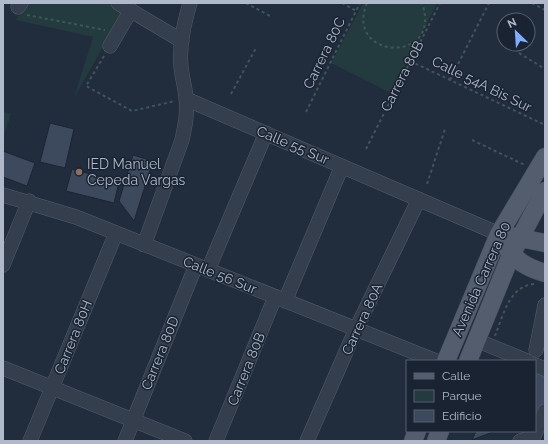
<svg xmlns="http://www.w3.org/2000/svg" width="548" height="444" font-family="Raleway,sans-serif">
	<rect width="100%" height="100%" fill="#212c3d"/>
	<path fill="#233a3e" d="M26,3h81l16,9 -49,86 19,-61 -77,-17z
		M363,3h74l-46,90 -60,-30z
		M3,111l8,3 -8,24z"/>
	<path fill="#3d4a5d" stroke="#1c2534" d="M50,123l24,6 -9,39 -25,-6z
		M3,151l32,12 -8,23 -24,-9z
		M133,155l20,6 -19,60 -15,-20z
		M72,169l47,13 -5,21 -48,-12z
		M535,367l10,4v31l-5,11 -5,2z
		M476,431h19l-23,9z"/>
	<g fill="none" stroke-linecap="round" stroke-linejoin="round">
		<defs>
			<path id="minor" d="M118,3l64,38
				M18,7l3,-4
				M110,46l21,-36
				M186,99l313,135
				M3,195l73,22 360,144
				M144,245l38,-105c3,-14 6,-28 4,-43 -1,-10 -4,-20 -5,-30 -2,-22 3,-43 9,-64
				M3,265l26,-64
				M208,270l58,-137
				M285,301l57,-135
				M476,340l51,21
				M536,350l9,-45
				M535,365l10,4
				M3,368l182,73
				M30,441l86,-208
				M125,441l71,-176
				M216,441l59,-144
				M307,441l49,-112 63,-130
				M520,441l14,-5 11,-25"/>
			<path id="major" d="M510,236l35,7
				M506,246c9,15 22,22 39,27
				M446,361l53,-127 46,-77
				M468,361l43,-106 34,-64
				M413,441l4,-10
				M436,441l4,-10"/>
		</defs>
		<use href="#minor" stroke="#535c6b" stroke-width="15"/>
		<use href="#major" stroke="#3e4756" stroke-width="19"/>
		<path stroke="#3e5658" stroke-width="2" stroke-dasharray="3 3" stroke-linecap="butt" d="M246,3l26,14
			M342,3l14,8
			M367,3c-24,57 77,62 55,0
			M532,3l13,7
			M27,15l78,15
			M519,53l26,16
			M104,56l-18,30 46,25 43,-10
			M410,61l135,64
			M450,80l39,-77
			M231,94l25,-46
			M306,112l54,-109
			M472,140l53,25
			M366,149l74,-146
			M427,184l18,-55
			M495,336c8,-20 14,-50 39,-52"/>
		<use href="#minor" stroke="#353e4d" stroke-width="14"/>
		<use href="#major" stroke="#535d6d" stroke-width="18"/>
	</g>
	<circle fill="#8d6e63" stroke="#1a2332" stroke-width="1.5" cx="79" cy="172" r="4"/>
	<g text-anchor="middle" stroke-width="3" stroke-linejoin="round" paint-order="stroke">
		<g font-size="14" fill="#b0b9c9" stroke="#1a2332">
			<text transform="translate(324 53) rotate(-64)" y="5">Carrera 80C</text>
			<text transform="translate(402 76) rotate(-63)" y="5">Carrera 80B</text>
			<text transform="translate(482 84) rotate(26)" y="5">Calle 54A Bis Sur</text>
			<text transform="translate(293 145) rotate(23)" y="5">Calle 55 Sur</text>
			<text transform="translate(220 275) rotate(22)" y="5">Calle 56 Sur</text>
			<text transform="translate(481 279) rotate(-66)" y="5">Avenida Carrera 80</text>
			<text transform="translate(362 319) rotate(-65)" y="5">Carrera 80A</text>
			<text transform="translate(73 337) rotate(-68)" y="5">Carrera 80H</text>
			<text transform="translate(160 353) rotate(-68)" y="5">Carrera 80D</text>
			<text transform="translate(246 369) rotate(-68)" y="5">Carrera 80B</text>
		</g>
		<g font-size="14" fill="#b0b9c9" stroke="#1a2332" text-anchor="start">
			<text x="87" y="169">IED Manuel<tspan x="87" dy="16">Cepeda Vargas</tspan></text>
		</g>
	</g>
	<rect width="548" height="444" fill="none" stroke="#b0b9c9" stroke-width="8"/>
	<rect x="406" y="360" width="130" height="72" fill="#1a2332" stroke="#565f6e"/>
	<rect x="414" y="373" width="20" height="6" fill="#535d6d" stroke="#565f6e"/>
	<text x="442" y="380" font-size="12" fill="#b0b9c9">Calle</text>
	<rect x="414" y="390" width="20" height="12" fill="#233a3e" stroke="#565f6e"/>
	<text x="442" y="400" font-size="12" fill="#b0b9c9">Parque</text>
	<rect x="414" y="410" width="20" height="12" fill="#3d4a5d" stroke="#565f6e"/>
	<text x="442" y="420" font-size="12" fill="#b0b9c9">Edificio</text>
	<g transform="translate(516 32) rotate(335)"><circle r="19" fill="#1a2332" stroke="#565f6e"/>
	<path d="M0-3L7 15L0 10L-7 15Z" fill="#7faeff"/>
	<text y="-6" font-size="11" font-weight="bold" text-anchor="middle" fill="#b0b9c9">N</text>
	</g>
</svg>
